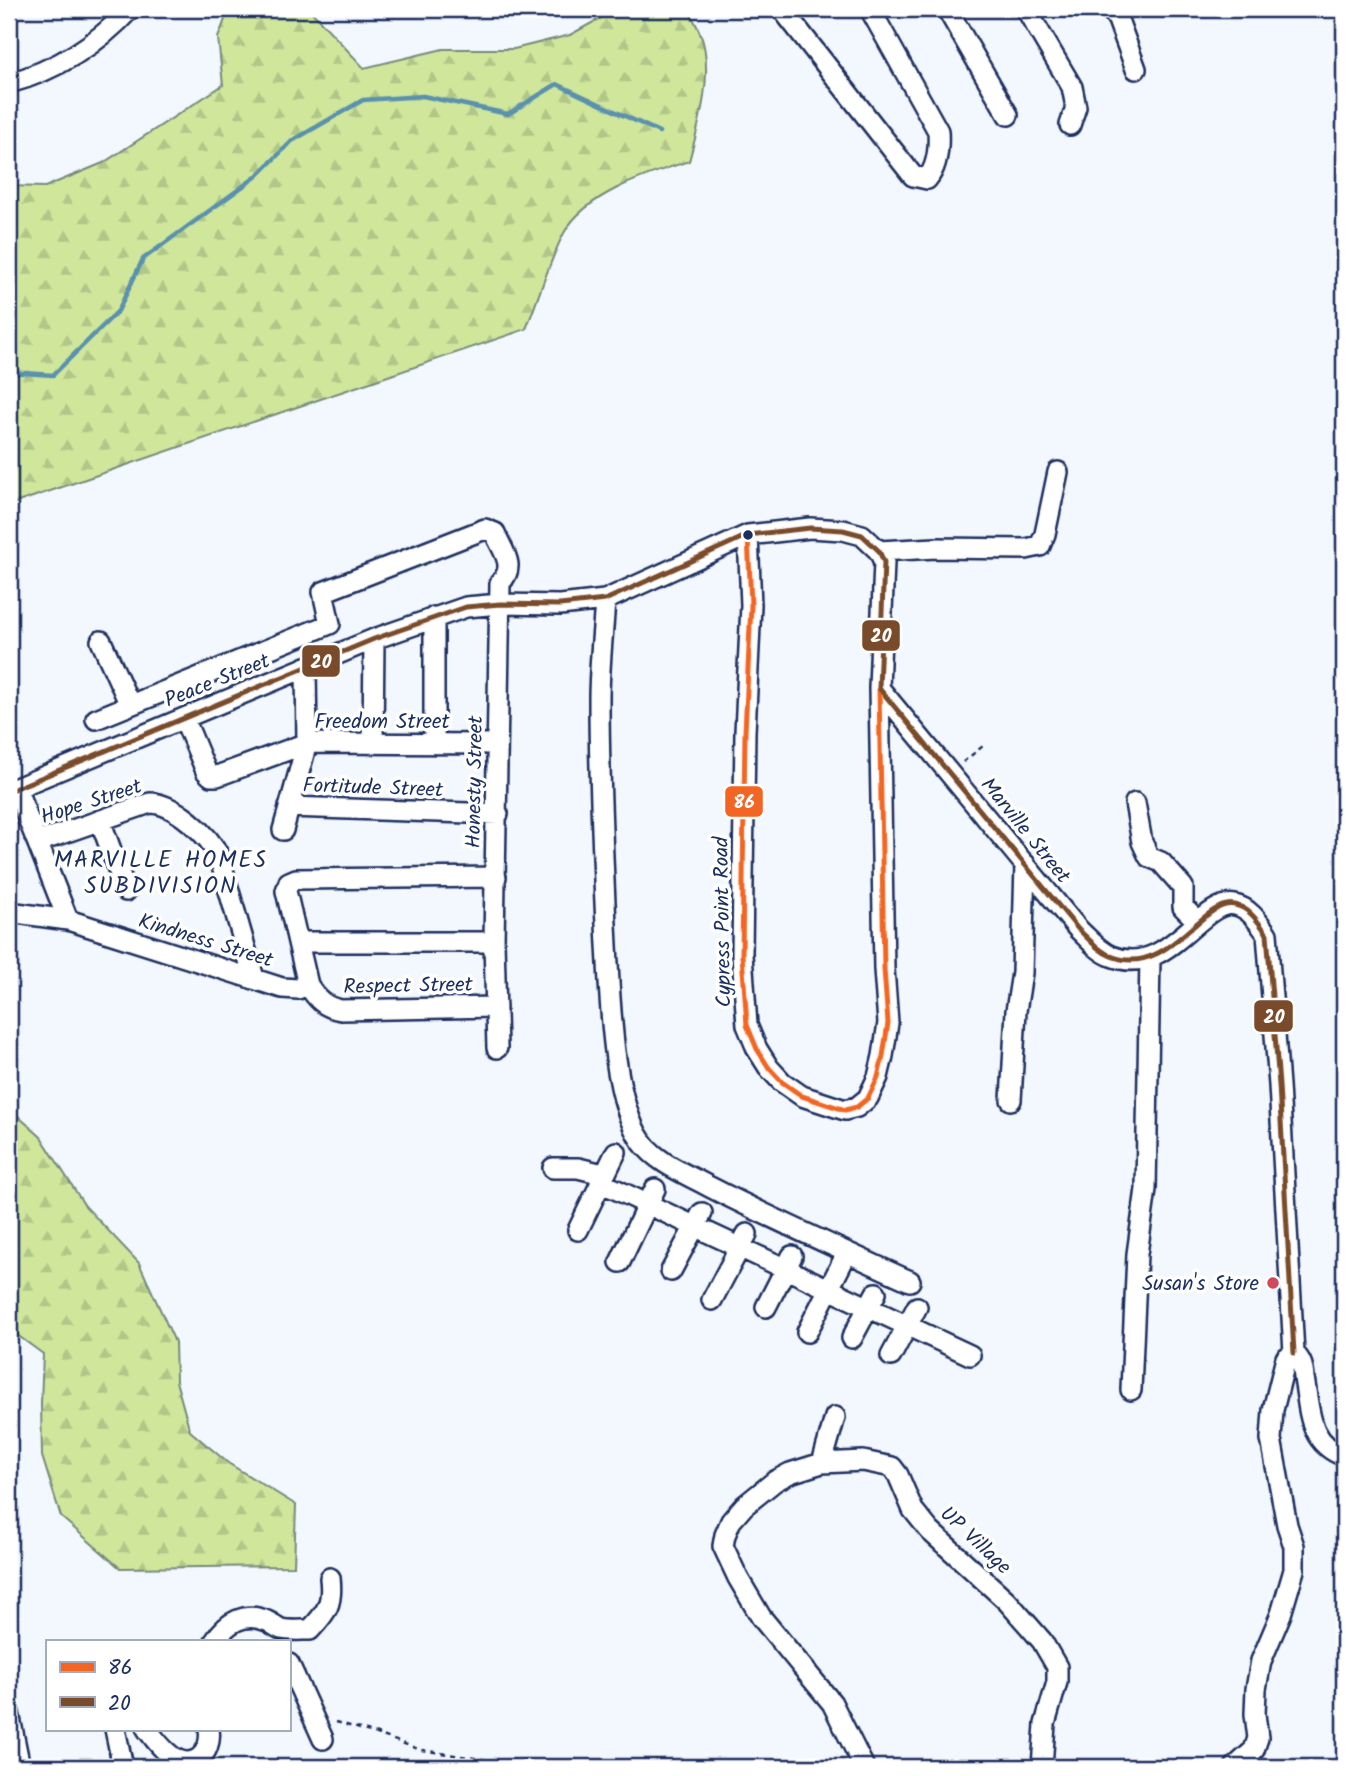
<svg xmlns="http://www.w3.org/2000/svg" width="1353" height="1776" font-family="Kalam,sans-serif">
	<defs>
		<pattern id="forest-firs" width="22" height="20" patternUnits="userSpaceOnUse" patternTransform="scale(1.75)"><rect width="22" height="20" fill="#cfe69b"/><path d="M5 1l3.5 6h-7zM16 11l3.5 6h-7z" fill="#b1c688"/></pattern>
	</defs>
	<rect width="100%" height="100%" fill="#f3f7fe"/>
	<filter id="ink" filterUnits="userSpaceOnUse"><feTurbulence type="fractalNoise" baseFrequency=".0143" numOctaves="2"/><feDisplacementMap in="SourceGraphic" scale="14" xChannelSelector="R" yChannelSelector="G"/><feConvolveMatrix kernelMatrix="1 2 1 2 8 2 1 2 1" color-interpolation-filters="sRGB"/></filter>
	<g filter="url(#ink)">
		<path fill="url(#forest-firs)" stroke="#758a7c" stroke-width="2" d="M229,9h80l55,59 79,-19h71l56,-14 47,-26h71c4,8 9,16 12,24 15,36 -1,92 -11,128 -40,13 -103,32 -125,72 -14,26 -26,67 -38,96l-517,176v-319l36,1 58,-24 120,-78 -5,-47z
			M9,1108l32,29 44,69 54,57 36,79 1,39 14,50 38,32 68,42 -2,61 -174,2 -59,-51 -19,-61 -1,-53 2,-49 -34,-25z"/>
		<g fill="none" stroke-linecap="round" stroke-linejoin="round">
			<path stroke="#5a91ad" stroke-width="4.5" d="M9,372l44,3 65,-64 25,-52 114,-83 35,-35 71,-41 60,-4 85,18 49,-30 102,48
				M628,1766l2,1"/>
			<defs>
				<path id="minor" d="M782,9l131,167 14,3c11,-13 12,-32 11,-48l-68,-122
					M947,9l61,106
					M1026,9l46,78 4,20 -6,18
					M1111,9l7,11 18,49
					M9,83c46,-12 89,-39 121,-74
					M748,535l3,70 -6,127 -3,223 5,70 10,24 12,19 13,14 20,14 43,14 12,-3 11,-9 10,-21 5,-21 5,-33 -4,-54 -5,-281
					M879,551l57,-3 90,1 14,-3 5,-12 13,-62
					M605,600c-2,33 -6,67 -6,100 0,82 4,163 8,245 3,51 5,155 35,197 15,21 44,32 66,44 66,34 134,64 202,95
					M101,641l29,64
					M184,718l22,53 5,5h6l90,-33 190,1
					M96,719l234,-95 -7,-32 162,-63 10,4c8,19 22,33 5,50l-6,359 3,106
					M434,743v-126
					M373,744l1,-105
					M16,788l52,132
					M9,791l365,-152 92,-32 34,-3 60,1 45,-5 143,-65 62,-7 33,2 19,5 17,16 5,11 -5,126 199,241c10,9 20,22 33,27 57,23 90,-58 124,-51 15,3 24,18 32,29l12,151 15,268
					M1135,803l7,39 7,15 12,5 22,25v20l15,15
					M289,807l209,7
					M100,820l26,71
					M283,830l24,-87 -1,-76
					M38,842l112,-39c24,0 59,32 69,53l35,122
					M496,877l-200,2 -7,3 -3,9 22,94c9,14 16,22 33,25l155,-3
					M9,912l59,8 214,68 16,1 10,-4
					M299,942h195
					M1011,1100l5,-89 6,-38 3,-109
					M553,1168h25l25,6
					M600,1182l370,173
					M578,1230l38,-78
					M620,1262l35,-73
					M671,1271l31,-58
					M712,1300l35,-66
					M766,1307l26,-51
					M807,1332l40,-79
					M852,1338l24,-45
					M1294,1353c8,8 9,14 10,25 6,33 4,65 40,78
					M891,1356l26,-49
					M1131,1390l6,-136 9,-65 4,-232
					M822,1463l13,-46
					M215,1641c11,-18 30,-30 52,-20 5,2 9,6 14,8 9,2 20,1 29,1 17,-18 23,-26 20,-52
					M289,1664l34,75
					M9,1713l11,54
					M115,1729l8,38
					M147,1729c6,8 13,18 22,25 22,19 44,1 40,-25
					M864,1767l-32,-64 -71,-86 -23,-39 -15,-32 2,-11 6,-14 13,-15 31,-25 15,-8 32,-10 41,-2 29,6 6,8 15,35 17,21 77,70 35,40 15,26v15l-12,42 -3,43
					M1235,1767l19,-17 4,-12 -3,-24 1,-25 5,-28 20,-47 13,-44v-24l-7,-21 -16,-86 2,-29 13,-52 8,-5"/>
			</defs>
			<use href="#minor" stroke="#1b2f5e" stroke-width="24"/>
			<path stroke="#1b2f5e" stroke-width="2.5" stroke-dasharray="5 5" stroke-linecap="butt" d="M963,762l20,-16
				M336,1722l41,12 44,16 81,12 22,-2 18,7
				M567,1767h1"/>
			<use href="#minor" stroke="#fff" stroke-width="19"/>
			<defs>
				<path id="bus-1" d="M748,535l3,70 -6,127 -3,223 5,70 10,24 12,19 13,14 20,14 43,14 12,-3 11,-9 10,-21 5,-21 5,-33 -4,-54 -5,-281"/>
				<path id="bus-2" d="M9,791l365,-152 92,-32 34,-3 60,1 45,-5 143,-65 62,-7 33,2 19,5 17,16 5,11 -5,126 199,241c10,9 20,22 33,27 57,23 90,-58 124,-51 15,3 24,18 32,29l12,151 15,268"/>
			</defs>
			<use href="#bus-1" stroke="#fff" stroke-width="10"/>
			<use href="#bus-2" stroke="#fff" stroke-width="10"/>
			<use href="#bus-1" stroke="#f26522" stroke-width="5"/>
			<use href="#bus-2" stroke="#7a4b2a" stroke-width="5"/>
		</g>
	</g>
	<circle fill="#1b2f5e" stroke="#fff" stroke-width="2.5" cx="748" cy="535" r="6"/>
	<circle fill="#d1495b" stroke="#fff" stroke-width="2.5" cx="1273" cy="1283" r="7"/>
	<g text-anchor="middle" stroke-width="7" stroke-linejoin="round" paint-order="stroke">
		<g font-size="21" fill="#1b2f5e" stroke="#fff">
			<text transform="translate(217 680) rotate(-22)" y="7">Peace Street</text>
			<text x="382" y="728">Freedom Street</text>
			<text transform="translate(474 782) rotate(-89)" y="7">Honesty Street</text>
			<text transform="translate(373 787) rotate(2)" y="7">Fortitude Street</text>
			<text transform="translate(91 801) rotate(-18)" y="7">Hope Street</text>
			<text transform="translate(1026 830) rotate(51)" y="7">Marville Street</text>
			<text transform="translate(722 922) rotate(-91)" y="7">Cypress Point Road</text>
			<text transform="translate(206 940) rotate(17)" y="7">Kindness Street</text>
			<text transform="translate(408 985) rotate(-1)" y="7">Respect Street</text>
			<text transform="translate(976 1540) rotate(43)" y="7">UP Village</text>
		</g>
		<g font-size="21" fill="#1b2f5e" stroke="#fff" text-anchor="end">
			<text x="1259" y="1290">Susan's Store</text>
		</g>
		<g font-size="23" letter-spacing="2" fill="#1b2f5e" stroke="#fff">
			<text x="161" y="867">MARVILLE HOMES<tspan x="161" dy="26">SUBDIVISION</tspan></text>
		</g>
	</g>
	<g stroke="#fff" stroke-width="2.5">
		<rect x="861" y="619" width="40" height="33" rx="7" fill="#7a4b2a"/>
		<rect x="301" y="644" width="40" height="34" rx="7" fill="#7a4b2a"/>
		<rect x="724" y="785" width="40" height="33" rx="7" fill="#f26522"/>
		<rect x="1253" y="999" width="41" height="34" rx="7" fill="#7a4b2a"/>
	</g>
	<g font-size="19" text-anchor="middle" font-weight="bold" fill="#fff">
		<text x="881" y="642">20</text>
		<text x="321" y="668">20</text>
		<text x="744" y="808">86</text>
		<text x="1274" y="1023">20</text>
	</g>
	<rect width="1353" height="1776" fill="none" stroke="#fff" stroke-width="35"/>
	<rect x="18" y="18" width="1318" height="1741" fill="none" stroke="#1b2f5e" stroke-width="2.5" filter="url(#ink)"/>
	<rect x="46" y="1640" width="245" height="91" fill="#ffffff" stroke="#a4acbf" stroke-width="2"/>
	<rect x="60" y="1662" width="35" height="10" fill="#f26522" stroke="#a4acbf" stroke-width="2"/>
	<text x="108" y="1674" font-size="21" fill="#1b2f5e">86</text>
	<rect x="60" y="1697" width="35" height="10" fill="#7a4b2a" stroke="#a4acbf" stroke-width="2"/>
	<text x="108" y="1710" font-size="21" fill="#1b2f5e">20</text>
</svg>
